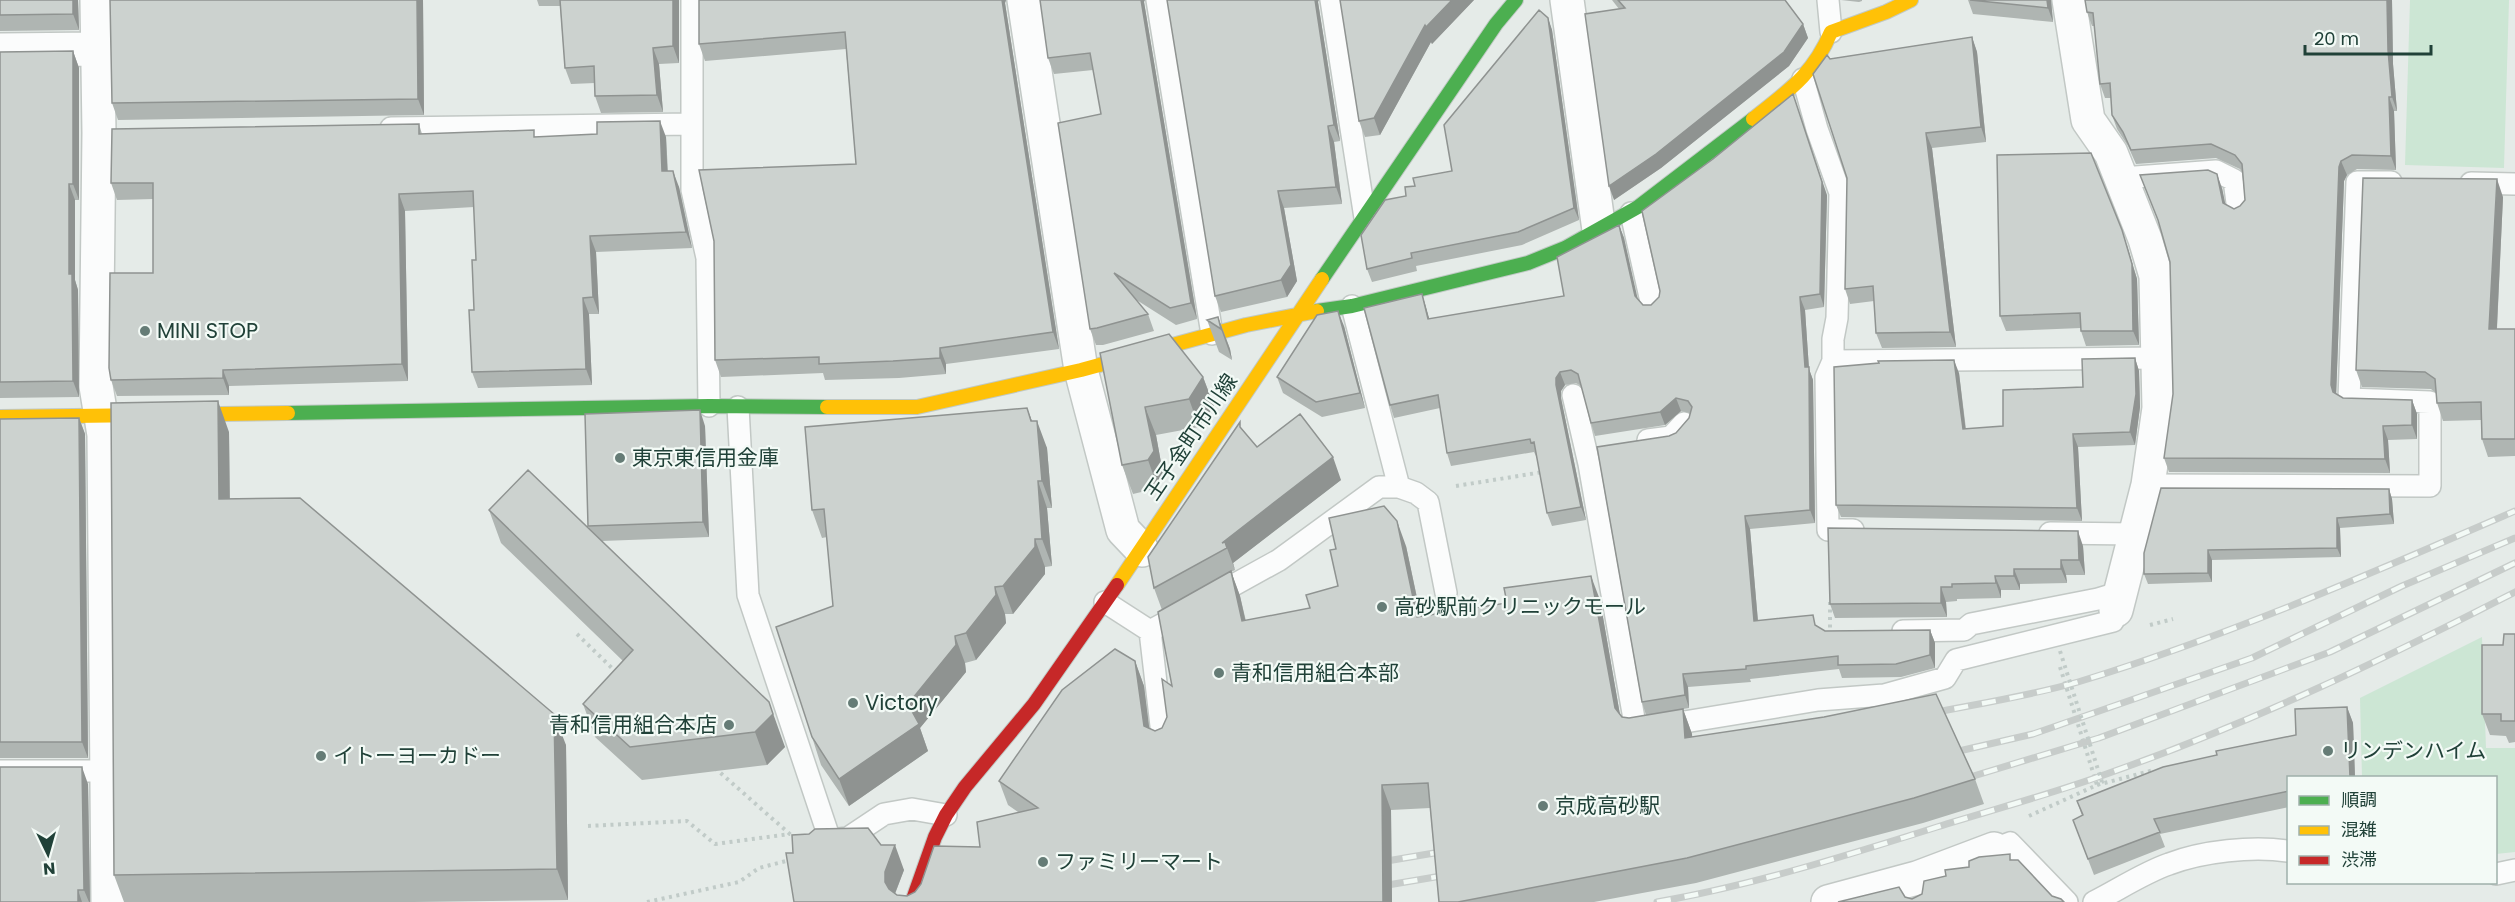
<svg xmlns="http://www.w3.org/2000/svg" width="2515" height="902" font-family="Poppins,'Noto Sans JP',sans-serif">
	<rect width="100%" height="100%" fill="#e5ebe8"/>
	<path fill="#cce6d4" d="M2410,0h99l-5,168 -99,-3z
		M2482,637l4,111h29v104l-19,2v-76l-134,-1 -2,-79z"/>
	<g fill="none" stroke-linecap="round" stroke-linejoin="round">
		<defs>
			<path id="lane" d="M692,0v190l15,68 2,148
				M1157,0l55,334
				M1331,0l34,218
				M1828,0l3,32
				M1803,79l14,50 23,64 -3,125 -4,21v22l-7,16 2,153h25
				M391,128l301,-4
				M2122,178l94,-7 18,9 4,30
				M2471,183l44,1
				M1631,213l21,93
				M1833,361l326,-3
				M1573,395l16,69 47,266 182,-30 66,-5 61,-17 11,-18 157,-39 3,-11
				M738,407l10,188 82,245 18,-2 36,-24 28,-5 34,6
				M1648,440l23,-3 13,-14
				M2148,485l282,1v-84l-81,-3 8,-217h34
				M1399,487l17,6 12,9 18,91
				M2050,533l86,1
				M1212,597l67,-37 100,-73h20l-47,-181
				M1105,602l45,29 13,112
				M1150,631l35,-19
				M1903,631l61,-1 7,-6 127,-25 23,-7
				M0,771h107
				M1994,849l16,-6 57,59
				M2496,874l19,-4
				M2094,902c24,-12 49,-29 75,-38 34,-13 83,-18 119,-13"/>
			<path id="street" d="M97,0l2,133 -3,253 8,49 4,467
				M1024,0l57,370 42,160 19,20
				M1567,0l32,230
				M2069,0l19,120 23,33 34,86 11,37 3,132 -11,77 -32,125
				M0,50l98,-1
				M1828,902l89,-24 77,-29"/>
			<path id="fast" d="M1322,279l174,-255 20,-24
				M1317,311l35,-5 176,-43 37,-15 73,-41 115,-88
				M288,413l421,-7 118,1"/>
			<path id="slow" d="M1753,119c35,-28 60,-44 78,-87l55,-20 25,-12
				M827,407h90l164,-37 165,-45 71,-14
				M0,417l288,-4
				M1117,585l205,-306"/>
			<path id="jam" d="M912,902l23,-65 11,-22 19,-28 69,-83 83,-119"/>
		</defs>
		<use href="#lane" stroke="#c2c8c5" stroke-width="24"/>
		<use href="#street" stroke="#c2c8c5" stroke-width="36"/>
		<use href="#fast" stroke="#c0c9c5" stroke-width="16"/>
		<use href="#slow" stroke="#c0c9c5" stroke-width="16"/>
		<use href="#jam" stroke="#c0c9c5" stroke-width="16"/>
		<path stroke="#c1cbc8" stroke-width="4" stroke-dasharray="3 4.5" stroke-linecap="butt" d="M1456,486l87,-14
			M2150,625l23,-6
			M577,634l40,39
			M1830,635v-35
			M2060,667l37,118
			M715,768l77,68
			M2029,816l68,-31 57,-15
			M588,826l99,-5 28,23 75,-10
			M647,902l92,-20 20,-14 31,-8"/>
		<use href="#lane" stroke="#fbfcfc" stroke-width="21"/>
		<use href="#street" stroke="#fbfcfc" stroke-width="33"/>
		<use href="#fast" stroke="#4caf50" stroke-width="14"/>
		<use href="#slow" stroke="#ffc107" stroke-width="14"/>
		<use href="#jam" stroke="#c62828" stroke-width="14"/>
		<defs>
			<path id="rail" d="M1927,714c50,-10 102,-18 151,-32 150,-46 294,-109 437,-171
				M1946,754l87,-20 219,-76 150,-72 113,-48
				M1957,781l142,-43 231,-86 185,-89
				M1375,863l77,-13
				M1376,887l77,-13
				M1657,902c96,-17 188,-46 280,-75 58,-18 118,-34 175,-55 139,-49 272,-113 403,-180"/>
		</defs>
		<use href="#rail" stroke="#c7ccca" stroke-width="7"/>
		<use href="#rail" stroke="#f3faf6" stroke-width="4.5" stroke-dasharray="14" stroke-linecap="butt"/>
		<path stroke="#c1cbc8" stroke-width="4" stroke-dasharray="3 4.5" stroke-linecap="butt" d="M2060,651l42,131 -5,3"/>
	</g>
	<path fill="#afb5b2" d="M0,0h78l1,30 -79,1z
		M110,0h313l1,115 -306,5 -6,-17z
		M537,0h142v63l-20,1 4,48 -62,1 -6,-17v-13l-24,1 -6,-16 -5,-62h-21z
		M699,0h307l-1,3 54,346 -113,15v10l-47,4 -74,2 -2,-7 -102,4 -6,-17 141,-196 -10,-115 -141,12 -6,-17z
		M1340,0h134l-42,44 -1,-2 -51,93 -15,2 -6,-16z
		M1612,0h173l18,24 5,14 -19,28 -128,102 -47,32 5,-191z
		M1841,0h21v1l-3,1z
		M1968,0h83l2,22 -80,-8z
		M2085,0h307l1,64 4,47h-3l2,59 -39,-1 -10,6 -3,6 -8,213 7,4 69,2 5,14v25l-29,1 2,33 -221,-1 -5,-14 58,-270 3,17 9,4 6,-3 5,-6 -3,-28 -2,-3 -24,-11 -80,6 -8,-18 -11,-17 -5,-14 -1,-17h-6l-5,-14 -5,-58h-3l-5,-14z
		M1144,2l53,317 -21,6 -41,-26 13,15 6,17 -51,14h-7l-6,-16 11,-215 -8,-44 -39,4 -6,-16z
		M1318,2l22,139 -6,1 8,62 -58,4 13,73 -10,16 -66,15 -6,-16z
		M1548,18l4,12 27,190 -57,25 -106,21 1,5 -45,11 -5,-13 39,-73 9,-10 37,-15z
		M1972,37l5,15 9,90 -54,6 24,199 -74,1 -6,-15 -2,-32 -24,3 -5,-15 2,-111 -17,-119z
		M73,51l6,17v132h-4v80l3,10 1,107 -79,1v-346z
		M419,124l3,10 114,3h130l2,34 11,16 13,61 -96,4 3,62h-10l3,71 -114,3 -6,-16 4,-112 -2,-53 -69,4 3,170 -179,5v9l-112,1 -6,-16 42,-107v-74l-36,1 -6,-17z
		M1827,195l-3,112 -19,3 4,59 4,11 2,143 -65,6 8,92 59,6 8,4 105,-1 5,13v25l-34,9 -59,1 -3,-9 -89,10 1,3 -63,5 1,21 -6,1 9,25v3l283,42 9,25 -61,19 -227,60 -102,19h-155l-9,-94 -39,2 1,92h-598l-1,-49 88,-8 23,25 -9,24 2,1 10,1 8,-4 65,-45 38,-35 -10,-7 -9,-24 136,-120 9,25 5,43 6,2 7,-3 5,-11 5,-31 -10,-76 -8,-22 88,-159 15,18 84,33 -108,83 2,7 -4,2 9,24 6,25 64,-13 28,-22 68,-40 15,70 179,-16 20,115 2,2 7,1 17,-3 -4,-13 27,-266 7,-3 13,-15 1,-5 -9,-2 -16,14 -70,11 -4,-13 -10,-37 -5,-3 -11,2 -4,6v7l25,122 -34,6 -5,-13 -10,-58 -1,1 -2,-4 -83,14 -4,-13 -7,-45 -46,10 -4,-13 32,-111 7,25 135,-23 55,-71 5,13 13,61 6,6h8z
		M2503,197l-6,132h18v127l-27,1 -6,-18 -1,-19 -38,1 -6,-18 -1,-10 -5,-4 -69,-2 -6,-17z
		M2127,245l10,34 2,66 -53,1 -5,-15v-3l-75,3 -6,-15z
		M1218,317l12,32 2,11 -13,-8 -12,-32z
		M1344,326l21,82 -43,9 -39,-24 -6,-16z
		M1100,353l103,24 11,29 -15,21 -43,8 8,44 -6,9 -25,6 -11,-29z
		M2135,358l4,13 1,36 -5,38 -57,2 4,74 -241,-4 -5,-12 123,-132 7,56 37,-3 80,-39z
		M1027,408l5,13 15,27 5,60h-5l5,58 -7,1v7l-32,40h-8l1,9 -30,37 -11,3 1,9 -46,56 8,23 -79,55 -28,-41 -9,-28 21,-131 -6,-69 -5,1 -10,-28z
		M79,418l6,16 3,324h-88v-339z
		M705,426l4,111 -107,4 183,206 -18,18 -125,15 -47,-43 -12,-33 40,-43 -122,-118 -12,-33 100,18 -1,-2z
		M229,432l1,67 336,246 2,155 -154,2h-290l-10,-27z
		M2389,489l3,10 2,25 -54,4 1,29 -129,3v22l-64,2 -4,-10v-21z
		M2083,546l2,29h-19l1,8 -47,1v6h-19v8l-44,1v2l-11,1 1,15 -112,1 -5,-14z
		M2515,634v108l-6,1 -3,-7 -16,-1 -8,-21 21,-69z
		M2347,707l6,16 2,54h-66v30l-129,27 5,13 -71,28 -21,-55 9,-4 -5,-15 140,-46 79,-20z
		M88,784l2,118h-90z"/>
	<path fill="#8f9391" d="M73,0h5l1,30 -6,-16z
		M417,0h6l1,115 -6,-16z
		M673,0h6v63l-6,-17z
		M1002,0h4l-1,3 54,346 -6,-17z
		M1141,0h4l-1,2 53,317 -6,-16z
		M1315,0h4l-1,2 22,139 -6,-16z
		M1452,0h22l-42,44 -1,-2 -51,93 -6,-17 51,-93z
		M2047,0h4l2,22 -5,-14z
		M2387,0h5l1,64 4,47 -5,-14 -4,-47z
		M1548,18l4,12 27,190 -5,-12z
		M1803,24l5,14 -19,28 -128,102 -47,32 -5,-14z
		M1972,37l5,15 9,90 -5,-15z
		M653,48l6,16 4,48 -6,-17z
		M73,51l6,17v132l-6,-16z
		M1793,94l34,101 -3,112 -4,-13z
		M2389,97l5,14 2,59 -5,-14z
		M660,121l6,16 2,51 -6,-17z
		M1328,126l6,16 8,62 -6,-17z
		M1926,133l6,15 24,199 -6,-15z
		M2341,161l6,14 -3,6 -8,218 -5,-14 8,-218z
		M673,171l6,16 13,61 -6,-16z
		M2217,174l5,14 6,29 -5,-14z
		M2497,179l6,18 -7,149 -7,-17z
		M69,184l6,16v80l3,10 1,107 -6,-16 -4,-107z
		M1278,191l6,17 13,73 -10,16 -6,-17z
		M399,194l6,17 3,170 -6,-17z
		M1619,225l5,13 16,71 -5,-13z
		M2122,230l15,49 2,66 -6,-14z
		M590,236l6,16 3,62 -6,-17z
		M1422,294l4,13 7,25 -5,-13z
		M1800,297l5,13 4,59 4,11 2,143 -5,-13 -5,-143z
		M583,298l6,16 3,71 -6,-16z
		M1338,311l6,15 21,82 -5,-15z
		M1218,317l12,32 2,11 -11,-31z
		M940,348l6,16v10l-6,-16z
		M2135,358l4,13 1,36 -5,38 -5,-13z
		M1954,360l5,13 8,69 -4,-13z
		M223,370l6,16v9l-6,-17z
		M1560,372l5,13 -4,6v7l25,122 -5,-13 -25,-122v-7z
		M1203,377l11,29 -15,21 -10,-28z
		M1676,398l5,13 -16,14 -5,-13z
		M2412,400l5,14v25l-5,-14z
		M218,401l11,31 1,98 -11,-31z
		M1145,407l11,28 8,44 -6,9 -10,-28z
		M1027,408l10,27v-14l10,27 5,60 -10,-27z
		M700,410l5,16 4,111 -6,-15z
		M79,418l6,16 3,324 -6,-16z
		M2383,426l5,14 2,33 -5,-14z
		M2073,434l5,13 4,74 -5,-13z
		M1333,457l8,23 -108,83 2,7 -8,-22 -5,-5z
		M1038,481l9,27 5,58 -10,-27z
		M2389,489l3,10 2,25 -4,-10z
		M1745,516l5,13 9,105 -5,-13z
		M2337,518l3,10 1,29 -4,-9z
		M1397,521l9,25 20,95 -9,-24z
		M2078,531l5,15 2,29 -6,-15z
		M1035,539l10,28v7l-32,40 -10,-28z
		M2208,550l4,10v22l-4,-9z
		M2061,560l5,15 1,8 -6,-14z
		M2014,569l6,15v6l-6,-14z
		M1231,571l9,25 11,50 -9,-25z
		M1591,576l9,24 23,132 -8,-24z
		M1995,576l6,14v8l-5,-15z
		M995,587l10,27 1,9 -30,37 -10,-27z
		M1941,587l5,15 1,15 -6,-14z
		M1930,630l5,13v25l-5,-13z
		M955,636l10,27 1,9 -46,56 8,23 -79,55 -10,-27 69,-75z
		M1135,661l9,25 8,64 -8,-24z
		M1683,674l5,13 1,21 -4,-13z
		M769,702l16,45 -18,18 -12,-33z
		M2347,707l6,16 2,54h-5z
		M1683,709l9,25 2,29 -9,-25z
		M554,714l12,31 2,155 -11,-31z
		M82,767l6,17 2,118h-1l-5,-12z
		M1382,785l9,25 1,92h-9z
		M895,845l9,25 -10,26v6l-9,-20v-10z
		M78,890l4,12h-4z"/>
	<path fill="#ccd2cf" stroke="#8f9391" stroke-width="1.5" d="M0,0h73v14l-73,1z
		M110,0h307l1,99 -306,4z
		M560,0h113v46l-20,2 4,47 -62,1 -1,-30 -29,2z
		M699,0h303l51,332 -113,16v10l-47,3 -74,3v-7l-104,3 -1,-119 -15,-71 157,-6 -11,-132 -146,12z
		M1040,0h101l50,303 -21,5 -56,-35 34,41 -51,14 -7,1 -32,-206 43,-9 -11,-61 -42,5z
		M1167,0h148l19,125 -6,1 8,61 -58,4 13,74 -10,15 -66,16z
		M1340,0h112l-26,27 -1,-2 -51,93 -15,3z
		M1618,0h167l18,24 -19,28 -128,102 -47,32 -24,-172 40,-6z
		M1970,0h77l1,8z
		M2085,0h302l1,50 4,47h-3l2,59 -39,-1 -11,6 -2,6 -8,218 2,7 10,6 69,2v25l-29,1 2,33 -221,-1 9,-64 -3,-132 -12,-42 -18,-45 68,-5 9,4 6,29 11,6 6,-3 5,-6 -3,-36 -7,-9 -24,-11 -80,6 -8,-18 -11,-17 -2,-32 -10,1 -7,-71 -6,-1z
		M1539,10l9,8 26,190 -56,24 -107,21 1,5 -45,11 -6,-34 24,-35 21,-4 -1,-9 10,-1 -2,-8 39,-7 -8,-46z
		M1972,37l9,90 -55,6 24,199 -74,1 -3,-47 -28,3 2,-111 -34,-104 14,-19 3,4z
		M73,51v133h-4v90h3l1,107 -73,1v-330z
		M1793,94l29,88 -2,112 -20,3 5,70h4l1,143 -65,6 9,105 59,-6 2,10 10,6 105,-1v25l-34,9 -58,1v-9l-92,10v3l-63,5 2,21 -43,7 -45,-255 72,-11 7,-3 13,-15 3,-11 -4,-6 -12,-3 -16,14 -69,11 -13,-49 -7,-4 -11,2 -4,6v7l25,122 -34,6 -13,-71 -3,1 -1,-4 -83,14 -9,-58 -48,10 -26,-97 58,-14 6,25 136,-23 -7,-39 62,-32 16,71 8,9h8l8,-8 1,-6 -18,-80 71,-52z
		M660,121l2,50h11l13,61 -96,4 3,61 -10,1 3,71 -114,3 -3,-62h5l-2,-50h4l-3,-69 -74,3 3,170 -179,6v8l-112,2 -2,-12 1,-95h43v-90h-42l1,-54 307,-5v10l115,-4v7l63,-3v-12z
		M2091,153l31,77 10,34 1,67h-52l-1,-18 -80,3 -3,-161z
		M2363,178l134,1 -8,150h26v110h-33l-1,-37 -44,1 -2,-24 -10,-7 -69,-2z
		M1338,311l22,82 -44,9 -39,-25 40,-62z
		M1218,317l3,12 -14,-9z
		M1169,334l34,43 -14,22 -44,8 9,44 -6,9 -26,5 -22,-112z
		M2135,358l1,36 -6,38 -57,2 4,74 -241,-3 -2,-138 45,-4 -1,-2 76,-1 9,69 40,-3v-36l80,-3 -1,-28z
		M218,401l1,98 81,-1 254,216 3,155 -443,6 -3,-472z
		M1027,408l4,13h6l5,60h-4l4,58h-7v8l-32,39 -8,1 1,8 -30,38 -11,3 1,9 -48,59 11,20 -80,55 -27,-42 -36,-110 57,-21 -9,-97 -12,1 -7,-83z
		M700,410l3,112 -115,4 -3,-112z
		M1300,414l33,43 -111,86 3,-1 2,6 -73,40 -6,-31 92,-135v5l17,20z
		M79,418l3,324h-82v-323z
		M528,470l241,232 4,12 -18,18 -125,15 -47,-43 50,-54 -144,-140z
		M2161,488l228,1 1,25 -53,4v30l-129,2v23l-64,1v-21z
		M1384,506l13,15 20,96 90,-14 -3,-15 87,-12 24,132 7,9 7,1 54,-9 2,29 139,-21 112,-23 39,85 -61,19 -227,60 -229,44h-19l-11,-119 -46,2 1,117h-589l-8,-49h7l-1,-18 17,-1 6,-5 53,-1 13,17h14l-10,27v10l4,7 8,6 10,1 8,-4 6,-8 13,-38 46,1 -3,-25 61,-14 -39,-27 63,-91 53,-41 20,12 9,65 11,5 7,-3 5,-11 -5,-38 10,7 -14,-74 73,-41 11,50 68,-13 -4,-13 32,-9 -8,-36 6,-1 -7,-31z
		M1828,528l250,3 1,29h-18v9h-47v7h-19l1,7 -44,1v3h-11v16l-111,1z
		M2504,634h11v87h-14v-7h-19v-69h21z
		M2347,707l3,70h-61v14l-135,28 6,13 -72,27 -15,-39 10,-5 -6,-14 86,-34 54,-12 -1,-4 80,-16 -1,-26z
		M0,767h82l2,123h-6v12h-78z
		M2010,854v6h8l34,36 9,3 3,3h-226l61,-15 6,10 7,2 10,-5 2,-13 22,-5 -1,-6 24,-3v-6l10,-4z"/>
	<g fill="#657c76" stroke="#f3faf6" stroke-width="2">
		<circle cx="145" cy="331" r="6"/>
		<circle cx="620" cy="458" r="6"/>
		<circle cx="1382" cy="607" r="6"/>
		<circle cx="1219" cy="673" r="6"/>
		<circle cx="853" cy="703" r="6"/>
		<circle cx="729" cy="725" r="6"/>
		<circle cx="2328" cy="751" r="6"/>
		<circle cx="321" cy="756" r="6"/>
		<circle cx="1543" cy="806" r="6"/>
		<circle cx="1043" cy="862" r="6"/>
	</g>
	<g text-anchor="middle" stroke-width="4.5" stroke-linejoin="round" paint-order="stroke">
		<g font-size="21" fill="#204138" stroke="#f3faf6" text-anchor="start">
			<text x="157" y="338">MINI STOP</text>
			<text x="632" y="465">東京東信用金庫</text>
			<text x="1394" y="614">高砂駅前クリニックモール</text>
			<text x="1231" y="680">青和信用組合本部</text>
			<text x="865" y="710">Victory</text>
			<text x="717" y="732" text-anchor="end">青和信用組合本店</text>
			<text x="2340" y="758">リンデンハイム</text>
			<text x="333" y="763">イトーヨーカドー</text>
			<text x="1555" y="813">京成高砂駅</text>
			<text x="1055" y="869">ファミリーマート</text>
		</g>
		<g font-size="21" fill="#204138" stroke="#f3faf6">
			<text transform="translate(1191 437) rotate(-56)" y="7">王子金町市川線</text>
		</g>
	</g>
	<rect x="2287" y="776" width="210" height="108" fill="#f3faf6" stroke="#9fb0aa" stroke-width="1.5"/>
	<rect x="2299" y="796" width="30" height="9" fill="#4caf50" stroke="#9fb0aa" stroke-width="1.5"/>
	<text x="2341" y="806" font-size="18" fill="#204138">順調</text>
	<rect x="2299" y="826" width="30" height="9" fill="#ffc107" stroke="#9fb0aa" stroke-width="1.5"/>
	<text x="2341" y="836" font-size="18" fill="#204138">混雑</text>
	<rect x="2299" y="856" width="30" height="9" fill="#c62828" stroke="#9fb0aa" stroke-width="1.5"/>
	<text x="2341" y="866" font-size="18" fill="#204138">渋滞</text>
	<g transform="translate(48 854) rotate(175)" stroke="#f3faf6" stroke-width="4.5" paint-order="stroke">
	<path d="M0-4.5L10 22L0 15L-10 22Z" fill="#204138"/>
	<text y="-9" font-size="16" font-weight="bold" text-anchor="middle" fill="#204138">N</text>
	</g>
	<path d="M2305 45v9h126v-9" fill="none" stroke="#204138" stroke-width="3"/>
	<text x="2314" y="45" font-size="18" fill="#204138" stroke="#f3faf6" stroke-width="4.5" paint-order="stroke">20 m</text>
</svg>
